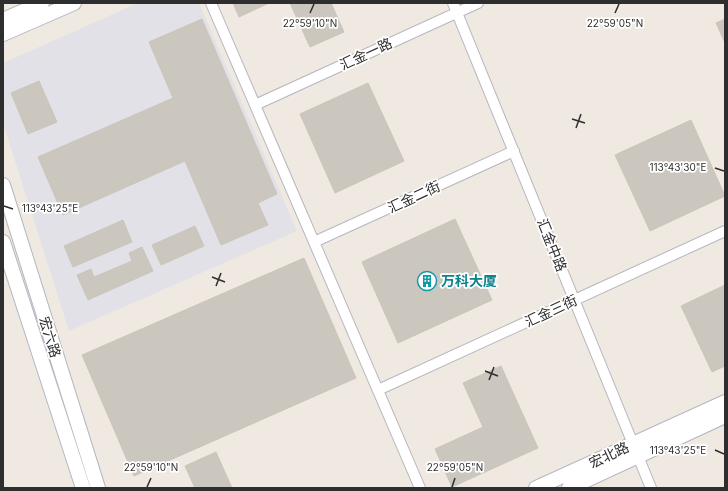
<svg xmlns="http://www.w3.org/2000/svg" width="728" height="491" font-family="Inter,'Noto Sans SC',sans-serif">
	<rect width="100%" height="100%" fill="#efe9e1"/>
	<path fill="#e3e1e8" d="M138,3h61l98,228 -228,100 -66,-208v-60z"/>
	<path fill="#cbc7bf" stroke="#cbc5ba" d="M233,3h36l-30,14z
		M290,3h41l13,29 -34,15z
		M202,19l75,175 -19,9 10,22 -47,20 -36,-84 -122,54 -25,-58 135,-59 -24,-56z
		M725,19v24l-9,-20z
		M39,81l18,41 -29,12 -17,-41z
		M368,83l36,78 -69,32 -35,-79z
		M691,120l34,76 -75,35 -35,-76z
		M455,219l37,81 -94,43 -36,-81z
		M123,220l9,22 -59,25 -9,-21z
		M195,226l9,20 -43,19 -9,-20z
		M142,247l11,24 -65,29 -11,-25 14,-6 3,8 38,-16 -3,-8z
		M304,258l52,120 -222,98 -52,-121z
		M725,285v81l-13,6 -31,-66z
		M501,366l37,82 -86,39 -17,-38 48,-22 -20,-44z
		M216,452l16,36h-37l-10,-22z"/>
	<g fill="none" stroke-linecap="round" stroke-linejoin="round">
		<defs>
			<path id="street" d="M211,3l209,485
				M453,3l198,485
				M255,105l223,-102
				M314,242l200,-91
				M378,390l347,-159"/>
			<path id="secondary" d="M3,20l39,-17
				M3,34l71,-31
				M3,185l95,303
				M3,242l80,246
				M536,488l189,-86
				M569,488l156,-72"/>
		</defs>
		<use href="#street" stroke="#b4b7c1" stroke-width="12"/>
		<use href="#secondary" stroke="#b4b7c1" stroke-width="16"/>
		<use href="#street" stroke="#fff" stroke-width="10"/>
		<use href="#secondary" stroke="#fff" stroke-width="14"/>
	</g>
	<path fill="none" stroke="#2e2e2e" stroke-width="1.5" d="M310,13l4,-9M615,13l4,-9M572,119l13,4M576,128l5,-14M715,168l9,3M4,206l9,3M212,277l13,5M216,286l5,-13M485,371l13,5M489,380l5,-13M715,450l9,4M147,487l4,-9M452,487l3,-9"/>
	<defs>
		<symbol id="building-ring" viewBox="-11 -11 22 22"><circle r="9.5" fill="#fff" stroke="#0f9aa8" stroke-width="1.5"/><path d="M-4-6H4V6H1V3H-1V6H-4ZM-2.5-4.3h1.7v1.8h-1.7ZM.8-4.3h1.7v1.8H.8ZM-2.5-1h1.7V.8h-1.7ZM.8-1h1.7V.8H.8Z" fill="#0f9aa8"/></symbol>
	</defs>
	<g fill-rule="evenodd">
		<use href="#building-ring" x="416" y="270" width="22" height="22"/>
	</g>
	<g text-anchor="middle" stroke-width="3.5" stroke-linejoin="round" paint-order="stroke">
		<g font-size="14" fill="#2e2e2e" stroke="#fff">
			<text transform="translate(366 54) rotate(-25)" y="5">汇金一路</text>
			<text transform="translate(414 197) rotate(-25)" y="5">汇金二街</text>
			<text transform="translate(552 245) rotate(68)" y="5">汇金中路</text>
			<text transform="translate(551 311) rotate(-25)" y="5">汇金三街</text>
			<text transform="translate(50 337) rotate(73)" y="5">宏六路</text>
			<text transform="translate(609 455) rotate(-25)" y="5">宏北路</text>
		</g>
		<g font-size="14" font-weight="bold" fill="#0d838f" stroke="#fff" text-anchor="start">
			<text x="441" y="286">万科大厦</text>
		</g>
	</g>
	<g font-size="10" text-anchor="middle" fill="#2e2e2e" stroke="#fff" stroke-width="3.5" stroke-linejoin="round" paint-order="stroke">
		<text x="310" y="27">22°59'10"N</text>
		<text x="615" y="27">22°59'05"N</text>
		<text x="678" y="171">113°43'30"E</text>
		<text x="50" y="212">113°43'25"E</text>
		<text x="678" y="454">113°43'25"E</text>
		<text x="151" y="471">22°59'10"N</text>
		<text x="455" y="471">22°59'05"N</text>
	</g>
	<rect width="728" height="491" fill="none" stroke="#2e2e2e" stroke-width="8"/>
</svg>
